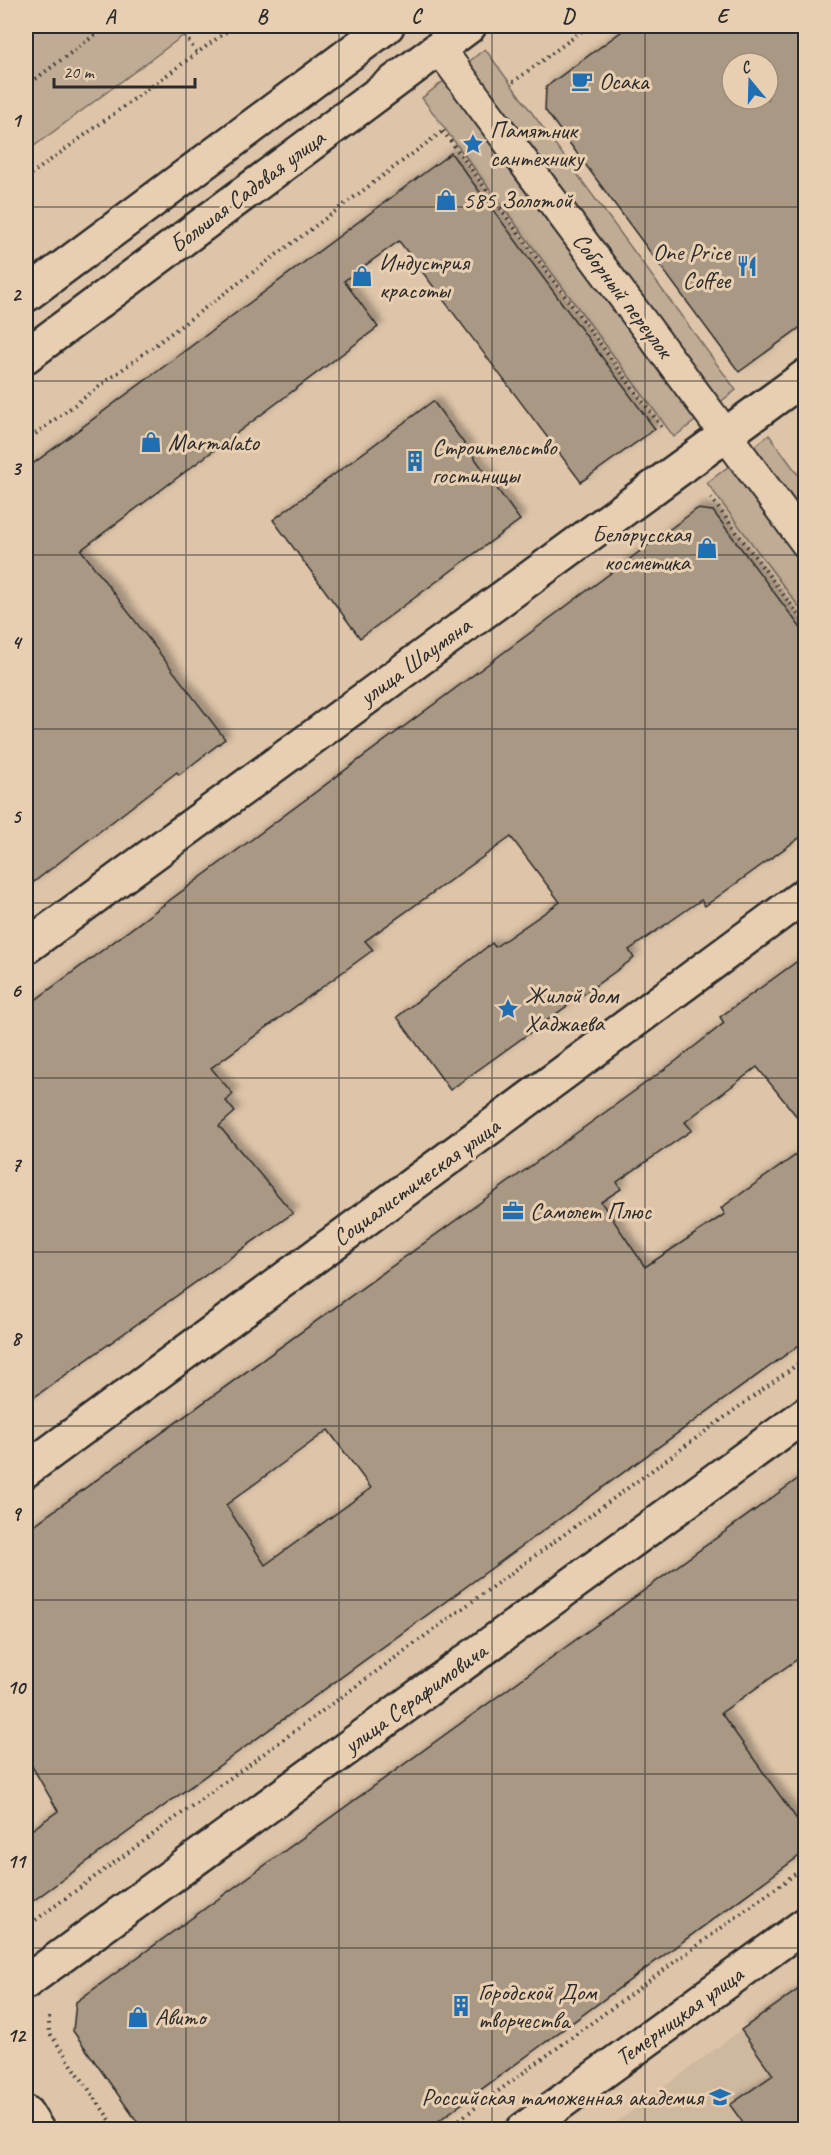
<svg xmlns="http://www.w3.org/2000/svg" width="831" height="2155" font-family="Caveat,sans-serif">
	<defs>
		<filter id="shadow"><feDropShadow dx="5.5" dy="-5.5" stdDeviation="3" flood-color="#0004"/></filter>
	</defs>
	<rect width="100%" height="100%" fill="#dec5a9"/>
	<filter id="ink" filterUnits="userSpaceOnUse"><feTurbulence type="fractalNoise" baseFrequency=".0167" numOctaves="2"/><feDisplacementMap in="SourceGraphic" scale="12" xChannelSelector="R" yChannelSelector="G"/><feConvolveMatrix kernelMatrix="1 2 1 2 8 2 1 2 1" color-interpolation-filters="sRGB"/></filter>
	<g filter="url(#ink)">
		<path fill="#ceb89e" d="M741,2030l65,90 -1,10h-199z"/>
		<path fill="#c0ab94" stroke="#766b60" stroke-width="1.5" d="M26,26h170l-170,126z
			M485,49l251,341 -62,47 -252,-339z
			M769,435l36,49v131l-98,-132z"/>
		<path fill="#a99883" stroke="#2b2b2b" stroke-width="1.5" fill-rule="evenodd" filter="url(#shadow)" d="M629,26h177v297l-67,49 -194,-262 1,-23zM732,63h36v36h-36z
			M451,153l204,276 -74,53 -182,-241 -55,40 34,46 -297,223 144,189 -46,36 -2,-3 -151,116v-419z
			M433,401l87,119 -160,118 -87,-118z
			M697,509l16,2 93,124v198l-101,73 -4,-6 -72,50 5,8 -184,132 -53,-73 95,-74 3,4 65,-45 -49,-65 -146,104 8,9 -162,118 22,26 -7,7 9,11 -16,14 74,87 -267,190v-396z
			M806,955v173l-49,-61 -72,55 7,8 -75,52 4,7 -20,13 44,65 80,-53 -4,-6 85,-60v192l-780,566v-72l32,-23 -32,-55v-225l650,-470 48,-38 -4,-6zM328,1430l43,58 -106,77 -39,-60z
			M806,1473v180l-85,60 85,119v19l-380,279h-283l-70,-99 3,-29z
			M806,1984v146h-58l-18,-25 43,-30 -32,-45z"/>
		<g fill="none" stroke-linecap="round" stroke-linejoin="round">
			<defs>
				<path id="pedestrian" d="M439,48l367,495"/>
				<path id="minor" d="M26,947l780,-571"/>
				<path id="tertiary" d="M26,1470l780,-576
					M26,1982l780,-568
					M523,2130l283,-206"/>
				<path id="secondary" d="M26,295l361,-269
					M26,356l443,-330
					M26,2113l11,17"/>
			</defs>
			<use href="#pedestrian" stroke="#2b2b2b" stroke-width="34"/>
			<use href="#minor" stroke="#2b2b2b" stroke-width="38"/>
			<use href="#tertiary" stroke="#2b2b2b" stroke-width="38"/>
			<use href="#secondary" stroke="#2b2b2b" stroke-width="38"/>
			<path stroke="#2b2b2b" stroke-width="4" stroke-dasharray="1.5 4.5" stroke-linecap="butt" d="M178,26l19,27
				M513,82l76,-56
				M26,86l81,-60
				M443,131l220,298
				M26,178l208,-152
				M26,441l417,-310
				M711,498l95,127
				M26,1927l780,-569
				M49,2017v15l68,98
				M445,2130l361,-264"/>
			<use href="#pedestrian" stroke="#e9cfb1" stroke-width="30"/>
			<use href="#minor" stroke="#e9cfb1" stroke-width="33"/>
			<use href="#tertiary" stroke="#e9cfb1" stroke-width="33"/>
			<use href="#secondary" stroke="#e9cfb1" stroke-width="33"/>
		</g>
	</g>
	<path fill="none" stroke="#2b2b2b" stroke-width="1.5" stroke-opacity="0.55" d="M186,26v2104M339,26v2104M492,26v2104M645,26v2104M26,207h780M26,381h780M26,555h780M26,729h780M26,903h780M26,1078h780M26,1252h780M26,1426h780M26,1600h780M26,1774h780M26,1948h780"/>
	<defs>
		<symbol id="cafe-bare" viewBox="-9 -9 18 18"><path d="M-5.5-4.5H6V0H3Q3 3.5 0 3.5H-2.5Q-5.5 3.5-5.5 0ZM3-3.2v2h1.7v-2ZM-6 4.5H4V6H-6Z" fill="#1f6fb2" stroke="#e9cfb1" stroke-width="2.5" paint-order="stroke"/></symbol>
		<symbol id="sight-bare" viewBox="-9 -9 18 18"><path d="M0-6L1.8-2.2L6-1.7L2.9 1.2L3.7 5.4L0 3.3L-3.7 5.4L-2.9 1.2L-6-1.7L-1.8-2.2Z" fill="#1f6fb2" stroke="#e9cfb1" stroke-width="2.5" paint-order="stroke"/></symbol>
		<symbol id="shop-bare" viewBox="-9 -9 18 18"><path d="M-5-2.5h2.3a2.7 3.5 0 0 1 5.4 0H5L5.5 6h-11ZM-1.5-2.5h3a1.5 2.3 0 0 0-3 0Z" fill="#1f6fb2" stroke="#e9cfb1" stroke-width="2.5" paint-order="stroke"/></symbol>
		<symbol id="restaurant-bare" viewBox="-9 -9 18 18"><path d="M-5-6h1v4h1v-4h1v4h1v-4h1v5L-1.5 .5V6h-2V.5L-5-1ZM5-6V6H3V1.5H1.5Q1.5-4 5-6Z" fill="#1f6fb2" stroke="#e9cfb1" stroke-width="2.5" paint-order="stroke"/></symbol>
		<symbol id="building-bare" viewBox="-9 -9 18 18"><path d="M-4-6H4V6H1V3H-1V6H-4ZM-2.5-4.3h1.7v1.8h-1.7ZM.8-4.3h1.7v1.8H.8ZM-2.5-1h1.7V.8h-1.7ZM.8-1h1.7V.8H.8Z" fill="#1f6fb2" stroke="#e9cfb1" stroke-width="2.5" paint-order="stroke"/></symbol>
		<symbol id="office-bare" viewBox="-9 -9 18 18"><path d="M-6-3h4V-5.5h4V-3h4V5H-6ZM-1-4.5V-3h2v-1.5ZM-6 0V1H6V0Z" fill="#1f6fb2" stroke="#e9cfb1" stroke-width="2.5" paint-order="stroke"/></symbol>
		<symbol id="university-bare" viewBox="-9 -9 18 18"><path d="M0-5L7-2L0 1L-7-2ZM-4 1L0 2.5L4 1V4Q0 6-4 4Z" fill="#1f6fb2" stroke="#e9cfb1" stroke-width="2.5" paint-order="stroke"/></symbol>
	</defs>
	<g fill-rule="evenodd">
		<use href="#cafe-bare" x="567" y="66" width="30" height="30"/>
		<use href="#sight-bare" x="458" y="129" width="30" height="30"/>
		<use href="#shop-bare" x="431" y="185" width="30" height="30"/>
		<use href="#restaurant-bare" x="732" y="251" width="30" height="30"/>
		<use href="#shop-bare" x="347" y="261" width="30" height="30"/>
		<use href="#shop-bare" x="136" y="427" width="30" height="30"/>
		<use href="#building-bare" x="400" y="446" width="30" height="30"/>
		<use href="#shop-bare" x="692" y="533" width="30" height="30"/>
		<use href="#sight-bare" x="493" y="994" width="30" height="30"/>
		<use href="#office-bare" x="498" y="1196" width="30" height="30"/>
		<use href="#building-bare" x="446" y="1991" width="30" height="30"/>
		<use href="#shop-bare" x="123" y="2002" width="30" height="30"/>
		<use href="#university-bare" x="705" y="2082" width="30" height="30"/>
	</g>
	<g text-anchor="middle" stroke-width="6" stroke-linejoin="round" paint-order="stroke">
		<g font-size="24" fill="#2b2b2b" stroke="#e9cfb1" text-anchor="start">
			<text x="599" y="89">Осака</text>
			<text x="490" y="138">Памятник<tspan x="490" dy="28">сантехнику</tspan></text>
			<text x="463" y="208">585 Золотой</text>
			<text x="730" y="260" text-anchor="end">One Price<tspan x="730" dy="28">Coffee</tspan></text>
			<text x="379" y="270">Индустрия<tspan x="379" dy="28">красоты</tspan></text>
			<text x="168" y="450">Marmalato</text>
			<text x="432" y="455">Строительство<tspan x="432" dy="28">гостиницы</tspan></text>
			<text x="690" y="542" text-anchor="end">Белорусская<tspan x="690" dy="28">косметика</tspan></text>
			<text x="525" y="1003">Жилой дом<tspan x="525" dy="28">Хаджаева</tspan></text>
			<text x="530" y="1219">Самолет Плюс</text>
			<text x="478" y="2000">Городской Дом<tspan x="478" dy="28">творчества</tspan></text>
			<text x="155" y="2025">Авито</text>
			<text x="703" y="2105" text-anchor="end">Российская таможенная академия</text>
		</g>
		<g font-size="24" fill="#2b2b2b" stroke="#e9cfb1">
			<text transform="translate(247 191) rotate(-37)" y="8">Большая Садовая улица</text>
			<text transform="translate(623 295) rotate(53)" y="8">Соборный переулок</text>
			<text transform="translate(415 661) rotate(-36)" y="8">улица Шаумяна</text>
			<text transform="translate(416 1182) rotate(-36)" y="8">Социалистическая улица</text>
			<text transform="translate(415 1698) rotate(-36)" y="8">улица Серафимовича</text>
			<text transform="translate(679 2016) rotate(-36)" y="8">Темерницкая улица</text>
		</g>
	</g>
	<rect width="831" height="2155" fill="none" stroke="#e9cfb1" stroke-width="66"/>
	<g transform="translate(750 81) rotate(341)"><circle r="28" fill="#e9cfb1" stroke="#9d8d7b" stroke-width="1.5"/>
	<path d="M0-4.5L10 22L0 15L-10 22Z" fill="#1f6fb2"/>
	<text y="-9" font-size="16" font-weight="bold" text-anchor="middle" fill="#2b2b2b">С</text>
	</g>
	<path d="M54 78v9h141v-9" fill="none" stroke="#2b2b2b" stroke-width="3"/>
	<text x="63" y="78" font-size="18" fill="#2b2b2b" stroke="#e9cfb1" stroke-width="4.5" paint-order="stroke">20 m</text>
	<rect x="33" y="33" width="765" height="2089" fill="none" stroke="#2b2b2b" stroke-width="2"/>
	<g font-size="20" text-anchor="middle" font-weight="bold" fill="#2b2b2b">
		<text x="110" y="23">A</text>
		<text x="262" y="23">B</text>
		<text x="416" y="23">C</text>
		<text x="568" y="23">D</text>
		<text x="722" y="23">E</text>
		<text x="16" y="127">1</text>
		<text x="16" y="301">2</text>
		<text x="16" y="475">3</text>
		<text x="16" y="649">4</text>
		<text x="16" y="823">5</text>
		<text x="16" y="997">6</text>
		<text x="16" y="1171">7</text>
		<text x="16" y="1345">8</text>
		<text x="16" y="1520">9</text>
		<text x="16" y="1694">10</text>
		<text x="16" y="1868">11</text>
		<text x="16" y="2042">12</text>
	</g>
</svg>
